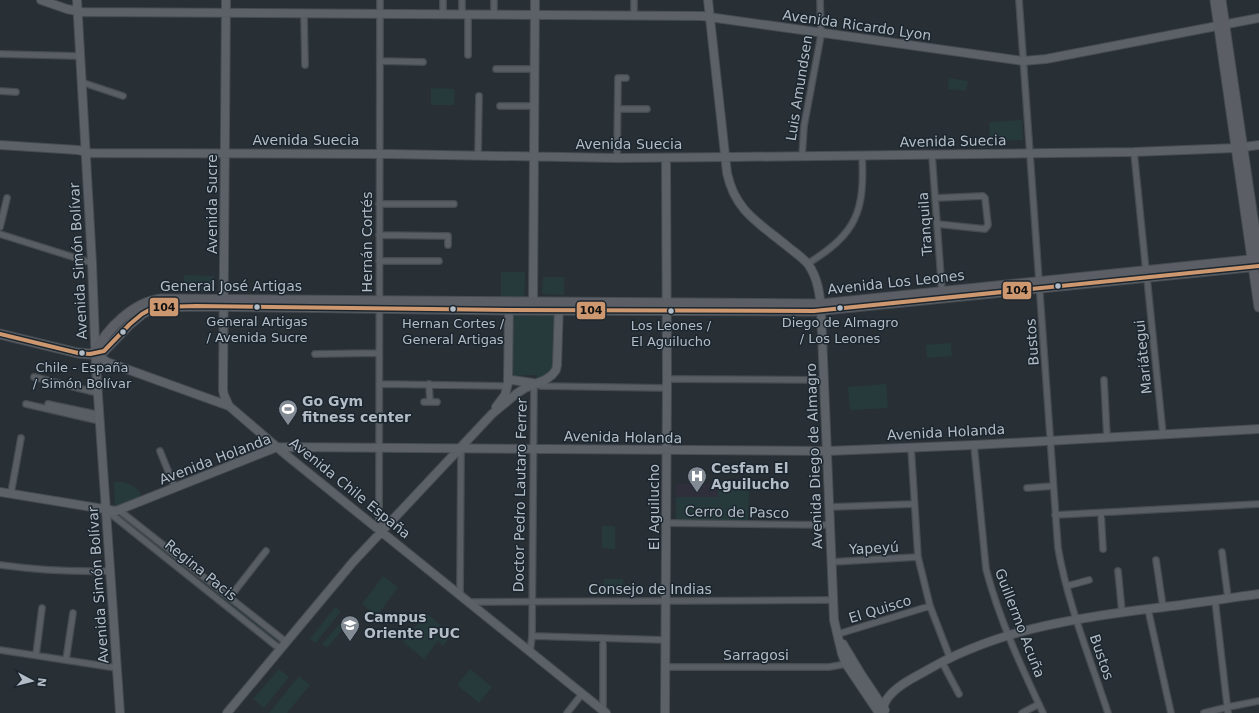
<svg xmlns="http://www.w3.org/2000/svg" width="1259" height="713" font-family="'DejaVu Sans',sans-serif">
	<rect width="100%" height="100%" fill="#282f35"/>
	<path fill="#2e2f3b" d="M675,484h43v13h-42z"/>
	<path fill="#263a3b" d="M949,78l19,3 -2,10 -18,-2z
		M431,88l24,1 -1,16h-23z
		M1022,120l1,20 -33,1 -1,-19z
		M501,272h24l-1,26h-23z
		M184,275l30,1v16l-30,-1z
		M543,277h21v18l-22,-1z
		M514,313h39l2,2 -1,54 -5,6 -15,6 3,-5 -1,-1h-14l-2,3h-6l-3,-3v-60z
		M951,343l1,13 -25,2 -1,-13z
		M886,384l2,24 -38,2 -2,-23z
		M114,482c11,-1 23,3 28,15l-27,9z
		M718,489l31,1 -1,30h-72v-23h42z
		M120,514l69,54 -2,2 -62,-48 -6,-7z
		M602,526h13v23l-13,-1z
		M195,572l85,68 -1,2h-1l-85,-67z
		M383,576l15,11 -21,29 -15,-12z
		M604,579h19v10h-19z
		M335,607l6,4 -25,32 -6,-4z
		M426,613l26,21 -9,12 -5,-5 -14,18 -21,-17z
		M343,620l4,4 -20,24 -5,-4z
		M279,669l10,8 -25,31 -11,-9z
		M470,669l22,18 -13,16 -22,-18z
		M299,676l11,9 -23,28h-18z"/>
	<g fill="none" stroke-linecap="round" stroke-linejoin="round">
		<defs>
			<path id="street" d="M380,0l-1,518 3,13
				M462,0v14
				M1019,0l39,548c10,57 32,110 50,165
				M304,14l1,51
				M443,14v-14
				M468,14v41
				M494,15v-15
				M634,16v-16
				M0,54l79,2
				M380,61l43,1
				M496,69h39
				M81,82l42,14
				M0,91l16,1
				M500,106h35
				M618,109h29
				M1134,152l12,119
				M932,155l10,137
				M478,156l1,-60
				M802,157l2,-31 17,-91 -1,-35
				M617,158l1,-80h8
				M936,198l47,-2 2,2 3,27 -3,4 -48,-5
				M379,204h75
				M0,227l7,-29
				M0,234l92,29
				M379,235l69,1v9
				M379,261h60
				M807,264c50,-30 58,-53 55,-109
				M1147,278l16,157
				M315,354l64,-1
				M34,377l64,16
				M667,379l157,1
				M1104,380l3,58
				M379,384l128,2
				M429,384l1,18
				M535,384l6,2 126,2
				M424,402h13
				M26,404l74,17
				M48,404l52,11
				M974,445l12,124c13,50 35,97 57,144
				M911,447l7,110 12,49 20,52
				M160,451l15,37
				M1027,488l26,-2
				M11,493l10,-55
				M830,507l84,-3
				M106,510l174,139
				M119,510l167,132
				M1101,513l2,36
				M1055,515l204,-11
				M667,523l163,2
				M1222,552l6,46
				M1156,560l7,47
				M831,562l87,-5
				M0,565c37,5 73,7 110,6
				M1118,571l4,41
				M1067,586l22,-6
				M460,595l1,-146
				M230,597l36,-46
				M1215,600l13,113
				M468,602l365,-2
				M1148,609l23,104
				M838,634l92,-28
				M532,636l134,4
				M603,638v73
				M0,650l117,18
				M530,652l2,-16 2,-252
				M36,655l6,-47
				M66,660l7,-47
				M942,662l17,32
				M666,667h163l17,-3
				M567,713l15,-19
				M1022,713l17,-9
				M1204,713l24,-6 31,-6"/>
			<path id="secondary" d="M41,0l26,9 15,3 620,4 321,45 23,-2 213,-41
				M77,0l15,263 4,104 24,346
				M226,0l-3,390 1,5 5,11
				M708,0l19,173c8,38 32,50 60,73 7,6 15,11 21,18 10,14 12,31 13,47l13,309 8,34 4,10 33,49
				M0,145l78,5 12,3 298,1 229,4 116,-1 401,-5 102,-4 23,-3
				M533,307l2,-307
				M95,353l12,9 122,44 56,48 321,259
				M508,378l4,2 21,3
				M496,407l9,-12 3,-12 1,-79
				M0,492l116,19 161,-64 551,4 146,-6 285,-16
				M843,644l18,30 24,36
				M227,713l126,-151 139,-148 24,-20 9,-6 20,-8 7,-5 4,-5 1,-5 2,-61
				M665,713l2,-334 -1,-221
				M882,713c1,-5 2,-10 5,-14 8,-12 24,-20 37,-27 69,-41 145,-53 223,-63 38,-4 75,-10 112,-15"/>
			<path id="primary" d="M1215,0l44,307
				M1221,0l38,259
				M0,334l78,19 12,1 14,-3 26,-27 12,-10 9,-5 11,-2 34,-1 313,4 305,1 445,-45
				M95,353c11,-24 39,-51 66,-54l660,5 438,-45"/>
		</defs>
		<use href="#street" stroke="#464b50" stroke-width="8"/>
		<use href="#secondary" stroke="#464b50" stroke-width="10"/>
		<use href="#primary" stroke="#464c52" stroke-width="11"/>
		<use href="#street" stroke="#585e63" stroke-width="5.5"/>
		<use href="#secondary" stroke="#5c6168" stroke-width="8"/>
		<use href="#primary" stroke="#5b5f65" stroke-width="9"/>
		<defs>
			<path id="bus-1" d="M0,334l78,19 12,1 14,-3 26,-27 12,-10 9,-5 11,-2 34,-1 313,4 305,1 445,-45"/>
		</defs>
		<use href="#bus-1" stroke="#1c262f" stroke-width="7"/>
		<use href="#bus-1" stroke="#cd976f" stroke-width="4"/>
	</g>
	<defs>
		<symbol id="stadium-pin" viewBox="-11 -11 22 30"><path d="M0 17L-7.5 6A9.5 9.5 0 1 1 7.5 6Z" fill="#828b93" stroke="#1c262f"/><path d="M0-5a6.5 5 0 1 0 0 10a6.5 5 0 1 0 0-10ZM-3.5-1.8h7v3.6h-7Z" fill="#fff"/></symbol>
		<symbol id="hospital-pin" viewBox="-11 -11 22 30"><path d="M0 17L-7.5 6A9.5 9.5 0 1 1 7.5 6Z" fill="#828b93" stroke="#1c262f"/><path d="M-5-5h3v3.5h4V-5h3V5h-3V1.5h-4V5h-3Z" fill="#fff"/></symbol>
		<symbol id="university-pin" viewBox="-11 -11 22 30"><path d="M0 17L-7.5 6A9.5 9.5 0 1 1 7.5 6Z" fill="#828b93" stroke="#1c262f"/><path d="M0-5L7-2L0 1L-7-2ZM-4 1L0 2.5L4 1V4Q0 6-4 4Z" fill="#fff"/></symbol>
	</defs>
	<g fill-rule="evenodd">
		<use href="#stadium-pin" x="277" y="398" width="22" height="30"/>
		<use href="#hospital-pin" x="686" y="465" width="22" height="30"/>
		<use href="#university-pin" x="339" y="614" width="22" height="30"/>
	</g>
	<g fill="#b2bcc6" stroke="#1c262f" stroke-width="1.5">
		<circle cx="1058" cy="286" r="3.5"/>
		<circle cx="257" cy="307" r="3.5"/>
		<circle cx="840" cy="308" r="3.5"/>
		<circle cx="453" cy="309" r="3.5"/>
		<circle cx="671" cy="311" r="3.5"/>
		<circle cx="123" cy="332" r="3.5"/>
		<circle cx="82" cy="353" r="3.5"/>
	</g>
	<g text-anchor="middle" stroke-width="3" stroke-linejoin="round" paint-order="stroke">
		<g font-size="13" fill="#b2bcc6" stroke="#1c262f">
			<text x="257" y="326">General Artigas<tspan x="257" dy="16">/ Avenida Sucre</tspan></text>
			<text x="840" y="327">Diego de Almagro<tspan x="840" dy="16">/ Los Leones</tspan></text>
			<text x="453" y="328">Hernan Cortes /<tspan x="453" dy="16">General Artigas</tspan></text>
			<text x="671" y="330">Los Leones /<tspan x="671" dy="16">El Aguilucho</tspan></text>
			<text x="82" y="372">Chile - España<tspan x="82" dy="16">/ Simón Bolívar</tspan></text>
		</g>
		<g font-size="14" fill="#b2bcc6" stroke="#1c262f">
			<text transform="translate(857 25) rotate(8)" y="5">Avenida Ricardo Lyon</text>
			<text transform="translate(799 88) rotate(-81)" y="5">Luis Amundsen</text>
			<text x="306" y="145">Avenida Suecia</text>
			<text transform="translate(953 141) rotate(-1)" y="5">Avenida Suecia</text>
			<text x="629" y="149">Avenida Suecia</text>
			<text transform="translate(212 204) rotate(-90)" y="5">Avenida Sucre</text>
			<text transform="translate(925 224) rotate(-94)" y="5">Tranquila</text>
			<text transform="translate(367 242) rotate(-90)" y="5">Hernán Cortés</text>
			<text transform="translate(78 261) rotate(-93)" y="5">Avenida Simón Bolívar</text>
			<text transform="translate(896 282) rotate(-6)" y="5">Avenida Los Leones</text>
			<text x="231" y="291">General José Artigas</text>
			<text transform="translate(1032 342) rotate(-94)" y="5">Bustos</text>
			<text transform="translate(1143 357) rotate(-96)" y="5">Mariátegui</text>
			<text transform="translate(946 432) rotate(-3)" y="5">Avenida Holanda</text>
			<text transform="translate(623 437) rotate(1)" y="5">Avenida Holanda</text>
			<text transform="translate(814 456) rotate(-92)" y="5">Avenida Diego de Almagro</text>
			<text transform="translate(215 459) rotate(-21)" y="5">Avenida Holanda</text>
			<text transform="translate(350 488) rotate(39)" y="5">Avenida Chile España</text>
			<text transform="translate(520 495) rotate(-89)" y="5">Doctor Pedro Lautaro Ferrer</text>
			<text transform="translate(654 507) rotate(-90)" y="5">El Aguilucho</text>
			<text transform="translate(737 512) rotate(1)" y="5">Cerro de Pasco</text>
			<text transform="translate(874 548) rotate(-3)" y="5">Yapeyú</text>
			<text transform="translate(201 570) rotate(39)" y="5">Regina Pacis</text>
			<text transform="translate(98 585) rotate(-94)" y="5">Avenida Simón Bolívar</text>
			<text x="650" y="594">Consejo de Indias</text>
			<text transform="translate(880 609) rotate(-17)" y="5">El Quisco</text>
			<text transform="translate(1020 623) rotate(69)" y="5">Guillermo Acuña</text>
			<text x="756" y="660">Sarragosi</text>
			<text transform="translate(1102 657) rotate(71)" y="5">Bustos</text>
		</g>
		<g font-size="14" font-weight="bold" fill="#b2bcc6" stroke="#1c262f" text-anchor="start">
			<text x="302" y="406">Go Gym<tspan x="302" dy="16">fitness center</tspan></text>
			<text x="711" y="473">Cesfam El<tspan x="711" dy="16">Aguilucho</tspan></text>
			<text x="364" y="622">Campus<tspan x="364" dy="16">Oriente PUC</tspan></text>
		</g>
	</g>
	<g stroke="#1c262f" stroke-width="1.5">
		<rect x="1002" y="281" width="30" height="19" rx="4" fill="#cd976f"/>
		<rect x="149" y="297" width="30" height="20" rx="4" fill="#cd976f"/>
		<rect x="576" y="301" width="30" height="19" rx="4" fill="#cd976f"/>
	</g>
	<g font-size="11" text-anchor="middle" font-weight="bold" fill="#111">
		<text x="1017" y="294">104</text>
		<text x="164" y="311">104</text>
		<text x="591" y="314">104</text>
	</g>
	<g transform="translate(32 681) rotate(97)" stroke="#1c262f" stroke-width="3" paint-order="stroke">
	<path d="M0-3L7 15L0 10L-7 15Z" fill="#b2bcc6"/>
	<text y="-6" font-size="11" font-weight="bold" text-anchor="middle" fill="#b2bcc6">N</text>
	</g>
</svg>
